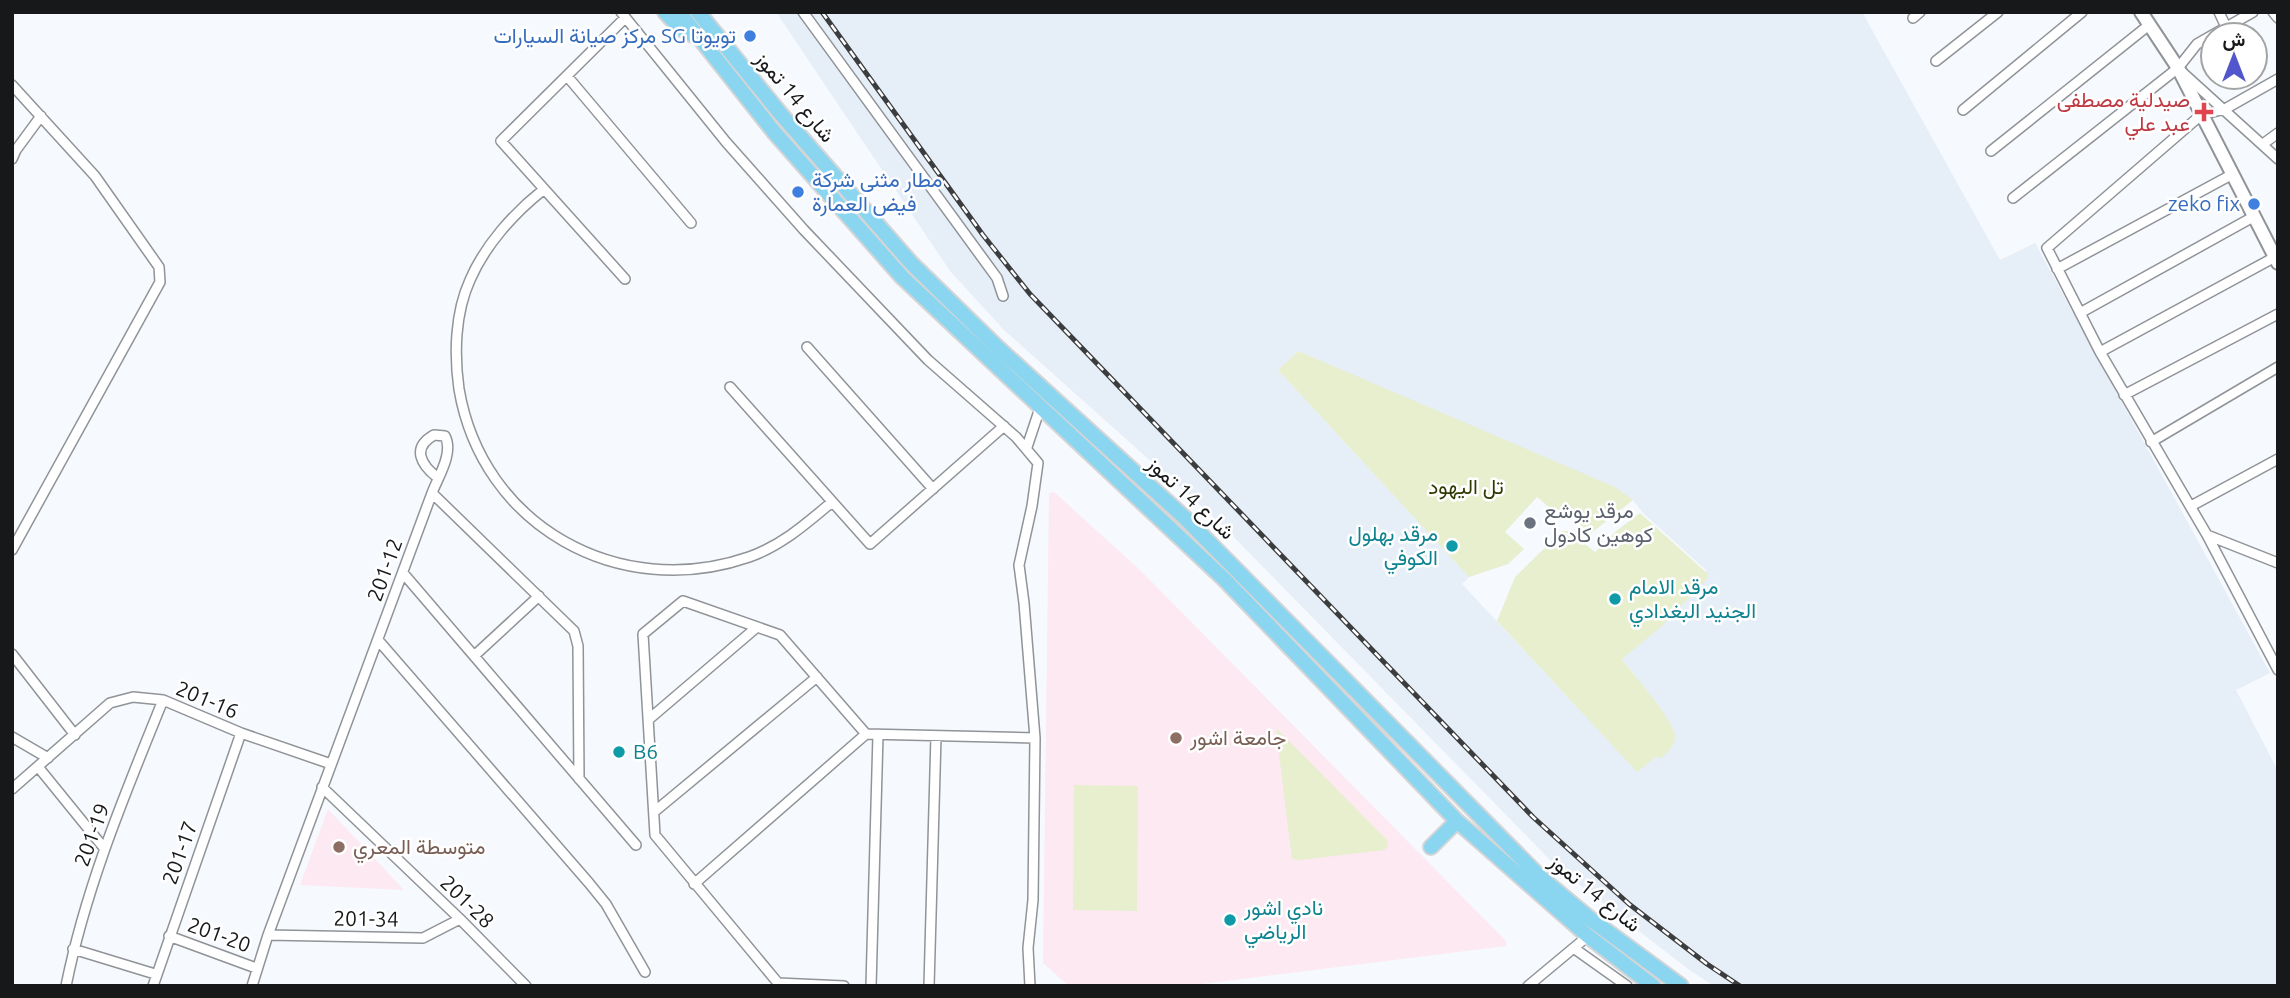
<svg xmlns="http://www.w3.org/2000/svg" width="2290" height="998" font-family="Ubuntu,Vazirmatn,sans-serif">
	<rect width="100%" height="100%" fill="#f6f9fe"/>
	<path fill="#e6eef8" fill-rule="evenodd" d="M776,12h1086l138,248 35,-17 235,430 -34,17 42,81v215h-564l-26,-17 -130,-101 -339,-346 -215,-192 -54,-59zM1298,351l335,149 11,14 63,57 -85,88 36,46 3,54 -4,-4 -20,16 -175,-187 7,-7 -191,-207z"/>
	<path fill="#fde9f1" d="M1054,492l86,78 366,371v5l-320,40h-117l-26,-23 6,-470z
		M328,809l76,81 -104,-5z"/>
	<path fill="#e7efcf" d="M1298,351l317,136 18,13 -43,34 -28,-27 -6,6 -19,-16 -32,35 19,17 -16,15 -39,13 -191,-207z
		M1640,513l68,61 -1,5 -46,48 -39,32c12,17 51,59 53,77 1,9 -9,17 -14,23l-4,-3 -20,16 -140,-151 18,-44 47,-46h7l26,21 20,-20z
		M1276,730h2l110,111v5l-4,4 -84,10 -8,-1z
		M1074,785l64,1 -1,125 -64,-1z"/>
	<g fill="none" stroke-linecap="round" stroke-linejoin="round">
		<defs>
			<path id="street" d="M621,12l105,130 78,88 124,130 88,77 22,26 -6,43 -13,59 5,38 11,135 -2,162 -5,48 2,38
				M803,12l194,266 6,18
				M2219,12l7,15
				M2273,12l5,6
				M625,18l-124,123 124,138
				M1913,18l7,-6
				M1936,61l62,-49
				M2182,72l96,87
				M567,76l124,147
				M2278,79l-53,30 -24,6 -154,133 53,104 107,183 71,135
				M12,85l83,91 64,91 1,15 -148,268
				M1963,110l119,-98
				M2263,144l15,-11
				M1991,151l158,-126
				M12,159l4,-9 25,-34
				M543,190c-29,23 -58,55 -73,90 -15,33 -16,74 -11,109 23,137 160,213 290,168 32,-11 58,-34 83,-55
				M2013,198l165,-130 19,-24 56,-32
				M2057,269l174,-94
				M2080,313l173,-96
				M807,347l126,142
				M2100,352l175,-95
				M730,387l140,157 134,-118
				M2124,395l154,-81
				M2151,442l127,-75
				M1027,447l13,-39
				M432,493c6,-16 22,-40 13,-57l-11,-1c-23,13 -13,30 4,43
				M2191,506l87,-47
				M2207,535l71,28
				M403,573l233,272
				M378,640l211,243 17,21 39,68
				M12,654l63,81
				M474,656l65,-60
				M648,720l109,-93
				M12,737l36,21
				M39,768l65,80
				M322,787l138,132 66,67
				M12,789l98,-86 23,-6 30,3 78,33 90,31
				M654,812l163,-135
				M694,884l172,-150 169,4
				M268,935l155,3 37,-19
				M169,936l87,32
				M73,949l82,25
				M1575,949l52,37
				M66,986c20,-100 59,-192 97,-286
				M153,986l88,-253
				M252,986l16,-51 164,-442 142,138 4,15 1,133
				M844,986l-66,-3 -123,-148 -12,-201 40,-33 97,34 86,99
				M871,986l7,-251
				M929,986l7,-250
				M1528,986l60,-50"/>
			<path id="secondary" d="M2141,12l37,56 100,195"/>
			<path id="primary" d="M665,12l15,16 13,7
				M679,12l95,120 128,145 322,302 233,242 131,115 65,50
				M698,12l81,100 132,151 86,84 188,171 356,360 48,40 92,68
				M1431,847l26,-26"/>
		</defs>
		<use href="#street" stroke="#909397" stroke-width="12"/>
		<use href="#secondary" stroke="#909397" stroke-width="16"/>
		<use href="#primary" stroke="#d5d5d6" stroke-width="18"/>
		<use href="#street" stroke="#fff" stroke-width="9"/>
		<use href="#secondary" stroke="#fff" stroke-width="12"/>
		<use href="#primary" stroke="#8ad6f0" stroke-width="14"/>
		<defs>
			<path id="rail" d="M822,12l161,223 47,59 503,523 96,87 78,60 33,22"/>
		</defs>
		<use href="#rail" stroke="#3c3d3f" stroke-width="5"/>
		<use href="#rail" stroke="#fff" stroke-width="2.5" stroke-dasharray="8" stroke-linecap="butt"/>
	</g>
	<g fill="#3f7fe0" stroke="#fff" stroke-width="2.5">
		<circle cx="750" cy="36" r="7"/>
		<circle cx="798" cy="192" r="7"/>
		<circle cx="2254" cy="204" r="7"/>
	</g>
	<path fill="#e0444e" stroke="#fff" stroke-width="2.5" d="M2200.5 101.5h7v7h7v7h-7v7h-7v-7h-7v-7h7z"/>
	<circle fill="#6b7280" stroke="#fff" stroke-width="2.5" cx="1530" cy="523" r="7"/>
	<g fill="#0f9aa8" stroke="#fff" stroke-width="2.5">
		<circle cx="1452" cy="546" r="7"/>
		<circle cx="1615" cy="599" r="7"/>
		<circle cx="619" cy="752" r="7"/>
		<circle cx="1230" cy="920" r="7"/>
	</g>
	<g fill="#8d6e63" stroke="#fff" stroke-width="2.5">
		<circle cx="1176" cy="738" r="7"/>
		<circle cx="339" cy="847" r="7"/>
	</g>
	<g text-anchor="middle" stroke-width="5" stroke-linejoin="round" paint-order="stroke">
		<g font-size="21" fill="#366cbe" stroke="#fff" text-anchor="end">
			<text x="736" y="43">مركز صيانة السيارات SG تويوتا</text>
			<text x="812" y="187" text-anchor="start">مطار مثنى شركة<tspan x="812" dy="24">فيض العمارة</tspan></text>
			<text x="2240" y="211">zeko fix</text>
		</g>
		<g font-size="21" fill="#171819" stroke="#fff">
			<text transform="translate(795 97) rotate(50)" y="7">شارع 14 تموز</text>
			<text transform="translate(1191 498) rotate(43)" y="7">شارع 14 تموز</text>
			<text transform="translate(385 570) rotate(-70)" y="7">201-12</text>
			<text transform="translate(207 700) rotate(23)" y="7">201-16</text>
			<text transform="translate(92 835) rotate(-70)" y="7">201-19</text>
			<text transform="translate(180 853) rotate(-70)" y="7">201-17</text>
			<text transform="translate(1595 893) rotate(39)" y="7">شارع 14 تموز</text>
			<text transform="translate(467 902) rotate(44)" y="7">201-28</text>
			<text transform="translate(366 919) rotate(1)" y="7">201-34</text>
			<text transform="translate(219 935) rotate(20)" y="7">201-20</text>
		</g>
		<g font-size="21" fill="#be3a42" stroke="#fff" text-anchor="end">
			<text x="2190" y="107">صيدلية مصطفى<tspan x="2190" dy="24">عبد علي</tspan></text>
		</g>
		<g font-size="21" fill="#313903" stroke="#fff">
			<text x="1466" y="494">تل اليهود</text>
		</g>
		<g font-size="21" fill="#5b616d" stroke="#fff" text-anchor="start">
			<text x="1544" y="518">مرقد يوشع<tspan x="1544" dy="24">كوهين كادول</tspan></text>
		</g>
		<g font-size="21" fill="#0d838f" stroke="#fff" text-anchor="start">
			<text x="1438" y="541" text-anchor="end">مرقد بهلول<tspan x="1438" dy="24">الكوفي</tspan></text>
			<text x="1629" y="594">مرقد الامام<tspan x="1629" dy="24">الجنيد البغدادي</tspan></text>
			<text x="633" y="759">B6</text>
			<text x="1244" y="915">نادي اشور<tspan x="1244" dy="24">الرياضي</tspan></text>
		</g>
		<g font-size="21" fill="#785e54" stroke="#fff" text-anchor="start">
			<text x="1190" y="745">جامعة اشور</text>
			<text x="353" y="854">متوسطة المعري</text>
		</g>
	</g>
	<rect width="2290" height="998" fill="none" stroke="#171819" stroke-width="28"/>
	<g transform="translate(2234 56)"><circle r="33" fill="#ffffff" stroke="#a2a3a3" stroke-width="2"/>
	<path d="M0-5L12 26L0 18L-12 26Z" fill="#5256cd"/>
	<text y="-10" font-size="19" font-weight="bold" text-anchor="middle" fill="#171819">ش</text>
	</g>
</svg>
